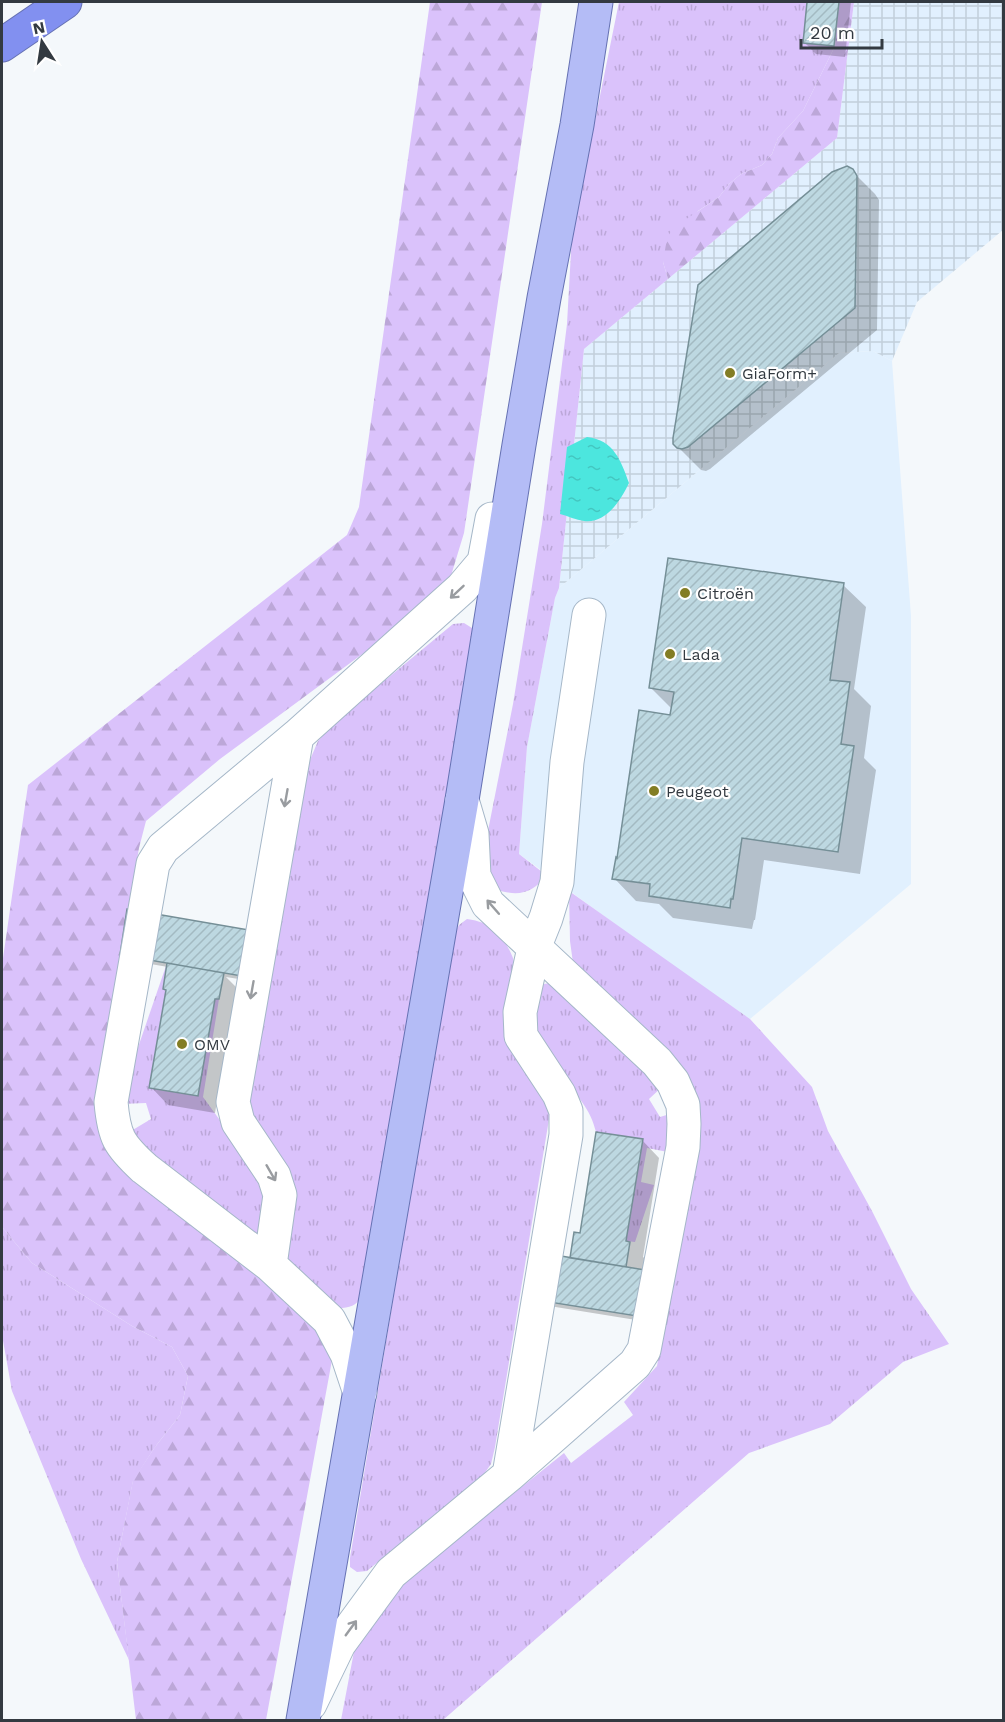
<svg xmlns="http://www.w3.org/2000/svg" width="1005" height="1722" font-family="'Work Sans',sans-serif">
	<defs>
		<pattern id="industrial-grid" width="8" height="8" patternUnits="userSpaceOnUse" patternTransform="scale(1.5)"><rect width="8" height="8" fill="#e1f0fe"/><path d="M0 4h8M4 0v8" fill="none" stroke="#c2cfdb"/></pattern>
		<pattern id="grass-tufts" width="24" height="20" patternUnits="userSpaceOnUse" patternTransform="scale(1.5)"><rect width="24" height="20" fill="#dac2fb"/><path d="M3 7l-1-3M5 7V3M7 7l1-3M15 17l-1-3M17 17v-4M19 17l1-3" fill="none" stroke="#bca7d8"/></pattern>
		<pattern id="forest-firs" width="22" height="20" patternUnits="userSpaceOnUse" patternTransform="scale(1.5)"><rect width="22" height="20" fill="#dac2fb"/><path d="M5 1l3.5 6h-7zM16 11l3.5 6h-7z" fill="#bca7d8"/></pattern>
		<pattern id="water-ripples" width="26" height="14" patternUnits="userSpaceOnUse" patternTransform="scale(1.5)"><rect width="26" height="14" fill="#4ce6de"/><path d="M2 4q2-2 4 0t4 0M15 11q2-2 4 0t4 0" fill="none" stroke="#43c6c0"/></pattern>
		<pattern id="building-hatch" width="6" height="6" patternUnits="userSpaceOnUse" patternTransform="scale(1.5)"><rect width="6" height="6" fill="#bdd8e1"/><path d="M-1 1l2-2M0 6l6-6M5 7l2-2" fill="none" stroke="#a3bac2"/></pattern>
	</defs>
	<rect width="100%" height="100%" fill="#f4f8fb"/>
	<path fill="#e1f0fe" d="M873,351l19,10 19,255v268l-161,135 -98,-68 -133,-97 8,-107 28,-149 4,-10 280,-235z"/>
	<path fill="url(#industrial-grid)" d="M854,2h149v228l-86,72 -25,59 -19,-10 -34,2 -280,235 25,-239 253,-211z"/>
	<path fill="url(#grass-tufts)" d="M619,2h220l-4,44 -32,65 -25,27 -6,16 -10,11 -21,9 -12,10 -10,13 -21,14 -35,51 5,17 -84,70 -25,239 -4,10 -28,149 -8,107 27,21c-13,19 -29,22 -51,14l-10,-27 1,-21 27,-137 29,-180 25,-200 5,-90z
		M464,623l8,5 3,8 -113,660c-6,10 -12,12 -24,12l-50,-42 -34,-144 -6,-17 59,-338 11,-26 18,-20 117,-97z
		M569,891l181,128 62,68 16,44 44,80 39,78 38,55 -46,18 -73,62 -81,29 -306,267h-102l15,-79 28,-43 180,-145 7,10 62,-48 -9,-13 33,-36 42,-246 -126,-157 -3,-22z
		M467,919c27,4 36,15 46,39l38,149 -56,340 -4,17 -7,10 -117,97 -10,1 -7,-5v-9l104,-624 5,-9z
		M167,963l-4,26 3,1 -17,98 66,-89h4l-16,98 62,85 3,8 -11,47 -122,-97 -4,-9 20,-12 -5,-16 -25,1 1,-10z
		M549,983l114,103 -14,13 11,18 13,-4 -5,39 -21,-4 -6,34 13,3 -19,57 -9,-1 17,-102 -47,-7c-9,-44 -64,-69 -66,-116 0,-9 6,-22 10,-31z
		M2,1227l30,36 100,63 40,21 16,29 -8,39 -25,32 -22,34 -16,81 12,98 -48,-101 -69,-168 -10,-56z"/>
	<path fill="url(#forest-firs)" d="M430,2h112l-78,531 -14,46 -28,31 -202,149 -74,62 -7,27 -43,256 212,209 24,47 -66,360h-130l-19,-158 16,-82 22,-33 25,-32 8,-39 -16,-29 -40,-21 -100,-63 -30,-36v-262l26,-180 319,-250 12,-28z
		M839,2h15l-17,136 -169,141 -5,-17 4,-24 6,-10 46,-31 10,-13 12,-10 21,-9 10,-11 6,-16 25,-27 32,-65z"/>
	<path fill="url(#water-ripples)" d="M587,437c27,3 34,24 42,46 -8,17 -23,41 -45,38 -8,-1 -16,-5 -24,-7l7,-67z"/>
	<path fill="#0003" d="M809,2h42l-6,55 -29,-3 -12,-12z
		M852,171l23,23 4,6 -2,130 -167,139 -4,2 -5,-1 -23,-23z
		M843,585l23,22 -12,82 17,17 -7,52 12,12 -16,104 -96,-14 -9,60h-1l-2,9 -79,-11 -14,-14 -23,-3 -22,-23 57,-161 1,-8 -21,-21z
		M129,911l129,71 -32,-5 14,14 -8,24 -17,98 -47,-8 -17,-18 16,-95 -3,-3 4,-22 -41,-7z
		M642,1140l17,18 -16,99 31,24 -7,44 -130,-21 34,-45 10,-24z"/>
	<path fill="url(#building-hatch)" stroke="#758f97" stroke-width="1.5" d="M807,2h32l-5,44 -31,-3z
		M847,166l6,3 4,7 -2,132 -167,139 -6,2 -5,-1 -4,-4v-6l25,-153 134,-113z
		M668,558l176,25 -14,97 20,2 -9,62 13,2 -16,106 -96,-14 -9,61h-2l-1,9 -81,-12 1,-12 -38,-5 4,-22 1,1 22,-148 31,5 4,-23 -25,-4z
		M127,909l133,23 -7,46 -133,-23z
		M167,963l57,10 -5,26h-4l-17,97 -49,-8 17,-98 -3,-1z
		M596,1132l47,7 -17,102 4,1 -4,25 -56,-9 4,-26 6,1z
		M537,1252l132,22 -7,46 -132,-21z"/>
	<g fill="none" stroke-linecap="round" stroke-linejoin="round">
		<defs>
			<path id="minor" d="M270,1265l-126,-97c-25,-23 -30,-31 -33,-66l42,-238 10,-16 134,-112
				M360,1393l-13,-39 -18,-34 -59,-55 10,-70 -6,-19 -36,-54 -5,-20 64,-366 165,-148 22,-26 8,-43
				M509,1475l57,-340v-24l-7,-17 -38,-58 -1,-24 14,-64 12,-30 11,-36 10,-120 22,-147
				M310,1704l29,-60 52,-71 118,-98 126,-111 9,-14 39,-203 1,-23 -1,-19 -10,-23 -16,-20 -169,-158 -14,-28 -2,-42 -10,-34"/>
			<path id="major" d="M303,1720l159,-920 57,-355 25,-147 33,-173 19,-123"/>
			<path id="highway" d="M2,45l63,-43"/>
		</defs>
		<use href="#minor" stroke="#a5b7c8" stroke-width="35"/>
		<use href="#major" stroke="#6672b3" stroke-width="35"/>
		<use href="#highway" stroke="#6672b3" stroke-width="35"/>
		<use href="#minor" stroke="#fff" stroke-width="33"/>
		<use href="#major" stroke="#b4bcf6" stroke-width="33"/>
		<use href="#highway" stroke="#8290f0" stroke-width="33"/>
	</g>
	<defs><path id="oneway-shaft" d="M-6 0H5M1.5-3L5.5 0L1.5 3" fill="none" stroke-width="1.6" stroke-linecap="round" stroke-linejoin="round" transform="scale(1.5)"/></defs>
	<g stroke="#999ca0">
		<use href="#oneway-shaft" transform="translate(457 592) rotate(137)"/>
		<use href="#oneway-shaft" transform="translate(286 798) rotate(100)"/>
		<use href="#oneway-shaft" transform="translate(493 907) rotate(-131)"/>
		<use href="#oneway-shaft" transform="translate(252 990) rotate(100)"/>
		<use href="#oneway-shaft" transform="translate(271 1173) rotate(60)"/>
		<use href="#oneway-shaft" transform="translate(351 1628) rotate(-54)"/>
	</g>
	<g fill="#837d24" stroke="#fff" stroke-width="2">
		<circle cx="730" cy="373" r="6"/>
		<circle cx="685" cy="593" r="6"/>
		<circle cx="670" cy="654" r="6"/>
		<circle cx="654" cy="791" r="6"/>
		<circle cx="182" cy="1044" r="6"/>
	</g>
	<g text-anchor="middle" stroke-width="4.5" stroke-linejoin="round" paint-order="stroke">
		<g font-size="16" fill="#333a41" stroke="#fff" text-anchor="start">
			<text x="742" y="379">GiaForm+</text>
			<text x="697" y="599">Citroën</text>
			<text x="682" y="660">Lada</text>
			<text x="666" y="797">Peugeot</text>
			<text x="194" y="1050">OMV</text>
		</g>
	</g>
	<rect width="1005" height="1722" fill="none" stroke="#333a41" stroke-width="6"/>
	<g transform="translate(42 42) rotate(348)" stroke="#ffffff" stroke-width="4.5" paint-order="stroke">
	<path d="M0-4.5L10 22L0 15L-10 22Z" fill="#333a41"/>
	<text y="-9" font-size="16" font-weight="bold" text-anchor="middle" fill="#333a41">N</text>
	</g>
	<path d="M801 39v9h81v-9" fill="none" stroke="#333a41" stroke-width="3"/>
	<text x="810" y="39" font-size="18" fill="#333a41" stroke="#ffffff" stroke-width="4.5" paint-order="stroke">20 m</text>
</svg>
